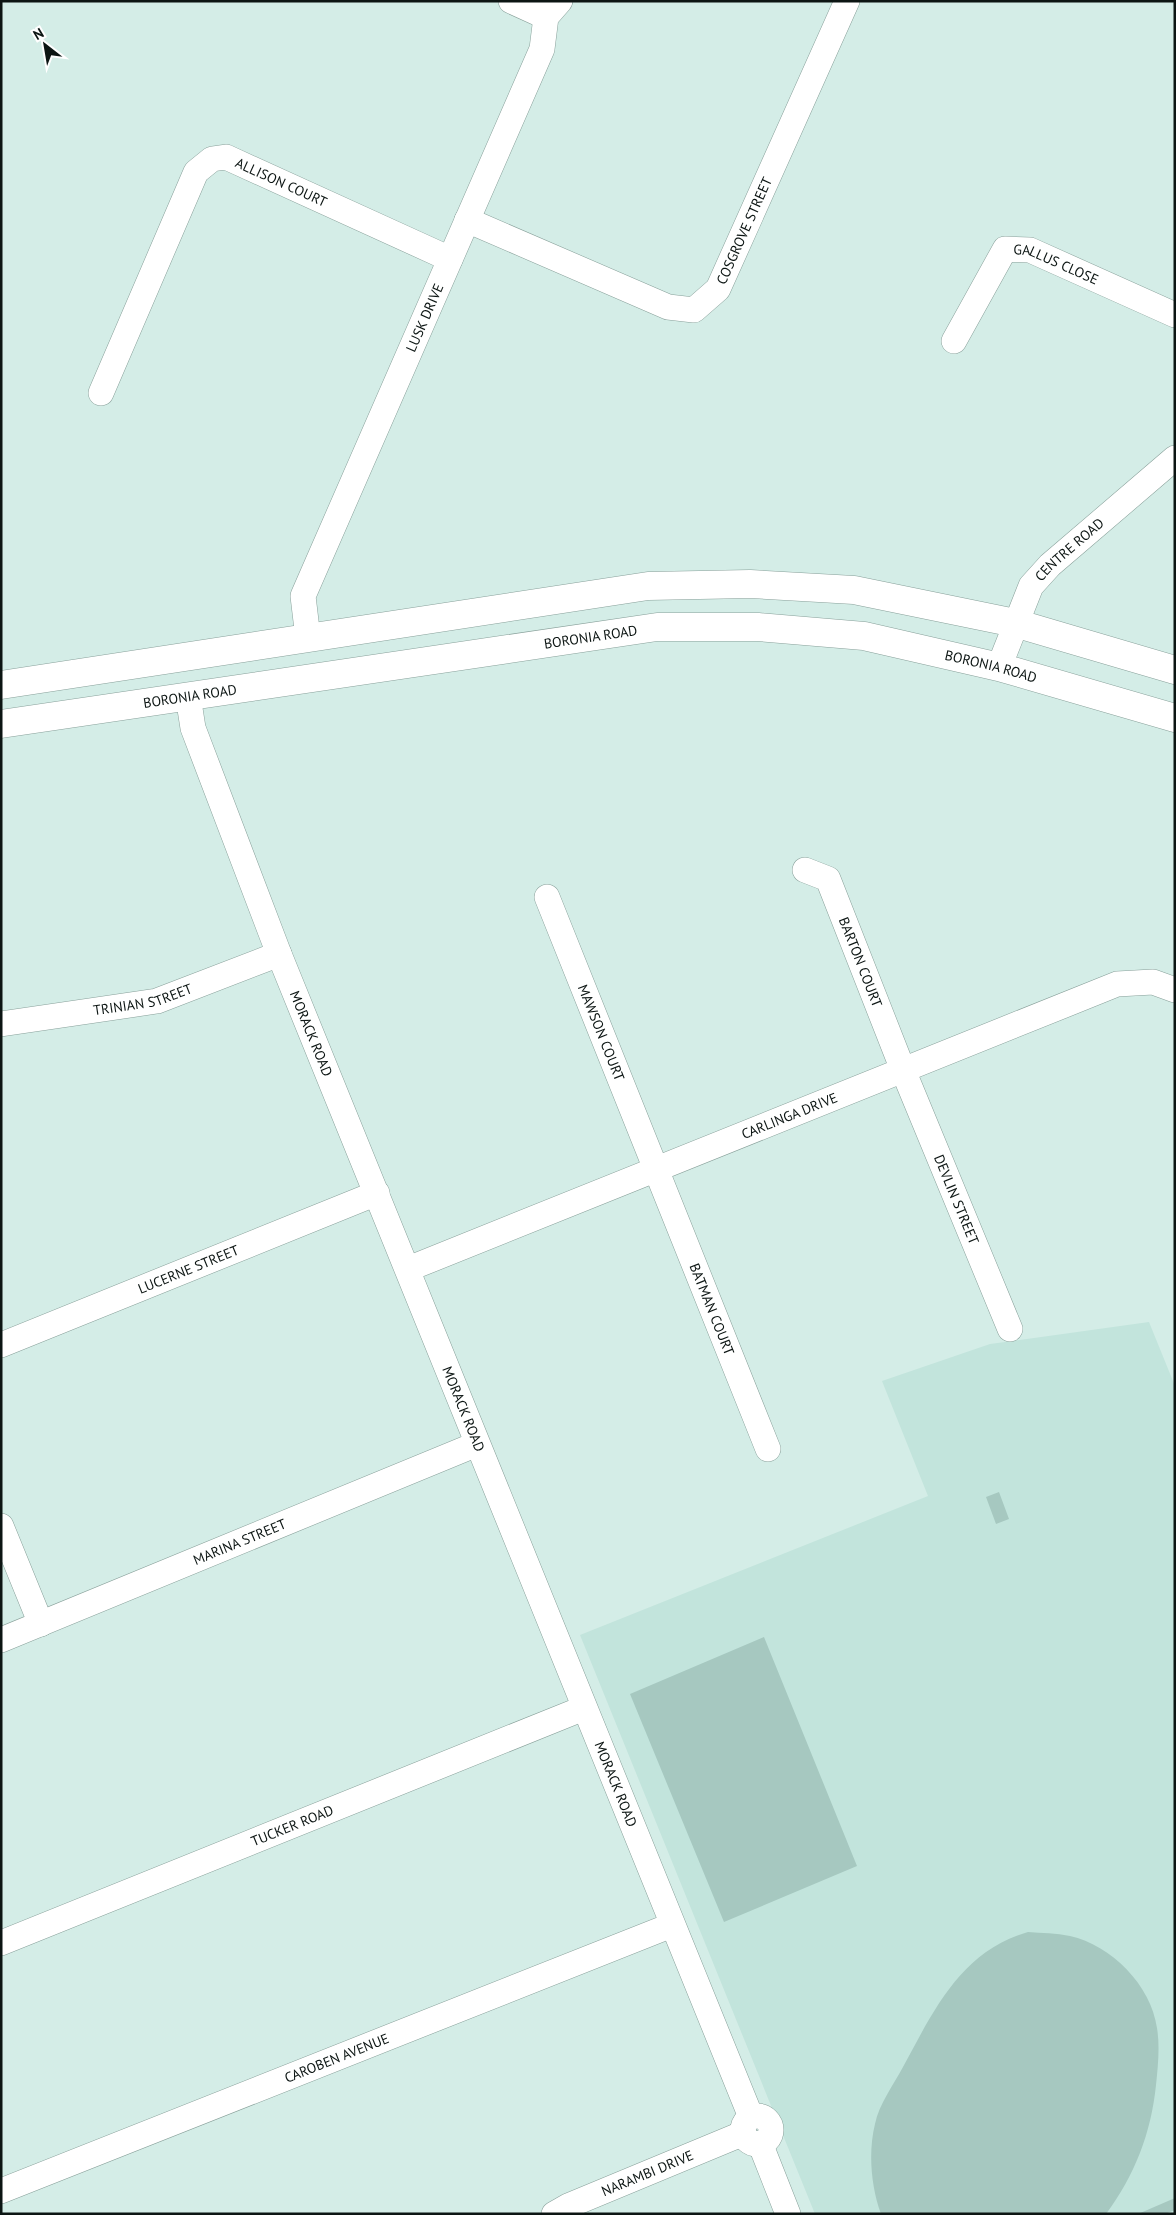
<svg xmlns="http://www.w3.org/2000/svg" width="1176" height="2215" font-family="'PT Sans',sans-serif">
	<rect width="100%" height="100%" fill="#d4ede7"/>
	<path fill="#c2e4dc" d="M1149,1322l26,64v828h-360l-235,-579 348,-139 -46,-115 108,-37z"/>
	<path fill="#a6c8c0" d="M999,1492l10,27 -13,5 -10,-27z
		M764,1637l93,229 -133,56 -94,-228z
		M1028,1932c14,1 28,1 42,4 41,9 81,49 87,92 3,18 1,38 -1,57 -5,48 -21,90 -50,129h-225c-10,-27 -13,-62 -6,-90 4,-20 19,-40 28,-57 31,-57 58,-116 125,-135z
		M1175,2198v12l-10,4h-27z"/>
	<g fill="none" stroke-linecap="round" stroke-linejoin="round">
		<defs>
			<g id="minor">
				<path d="M511,1l35,16"/>
				<path id="s1" d="M467,220l201,87 26,3 24,-21 129,-288"/>
				<path id="s2" d="M954,341l51,-92 25,1 145,65"/>
				<path id="s3" d="M101,393l95,-221 16,-13 14,-2 224,102"/>
				<path id="s4" d="M308,638l-5,-42 239,-547 4,-32 14,-16"/>
				<path id="s5" d="M999,667l32,-81 19,-21 125,-107"/>
				<path id="s6" d="M188,696l5,32 86,226 472,1163"/>
				<path id="s7" d="M805,870l23,9 75,191 107,259"/>
				<path id="s8" d="M547,897l221,552"/>
				<path id="s9" d="M1,1024l156,-23 122,-47"/>
				<path id="s10" d="M408,1269l709,-285 36,-2 22,8"/>
				<path id="s11" d="M1,1345l376,-152"/>
				<path d="M1,1526l40,98"/>
				<path id="s12" d="M1,1640l476,-196"/>
				<path id="s13" d="M1,1943l583,-235"/>
				<circle cx="757" cy="2130" r="14"/>
				<path d="M760,2143l28,71"/>
				<path id="s14" d="M1,2191l671,-266"/>
				<path id="s15" d="M554,2214l14,-8 176,-73"/>
			</g>
			<g id="major">
				<path d="M1,685l647,-99 102,-2 104,6 161,33 160,47"/>
				<path id="s16" d="M1,724l656,-97h101l106,9 135,31 176,51"/>
			</g>
		</defs>
		<use href="#minor" stroke="#88a09a" stroke-width="26"/>
		<use href="#major" stroke="#88a09a" stroke-width="29"/>
		<use href="#minor" stroke="#fff" stroke-width="25"/>
		<use href="#major" stroke="#fff" stroke-width="28"/>
	</g>
	<g text-anchor="middle" stroke-width="5" stroke-linejoin="round" paint-order="stroke">
		<g font-size="14" fill="#0c1513" stroke="#fff">
			<text dy="5" stroke="none"><textPath href="#s3" startOffset="336">ALLISON COURT</textPath></text>
			<text dy="5" stroke="none"><textPath href="#s1" startOffset="341">COSGROVE STREET</textPath></text>
			<text dy="5" stroke="none"><textPath href="#s2" startOffset="159">GALLUS CLOSE</textPath></text>
			<text dy="5" stroke="none"><textPath href="#s4" startOffset="346">LUSK DRIVE</textPath></text>
			<text dy="5" stroke="none"><textPath href="#s5" startOffset="140">CENTRE ROAD</textPath></text>
			<text dy="5" stroke="none"><textPath href="#s16" startOffset="596">BORONIA ROAD</textPath></text>
			<text dy="5" stroke="none"><textPath href="#s16" startOffset="1001">BORONIA ROAD</textPath></text>
			<text dy="5" stroke="none"><textPath href="#s16" startOffset="191">BORONIA ROAD</textPath></text>
			<text dy="5" stroke="none"><textPath href="#s7" startOffset="114">BARTON COURT</textPath></text>
			<text dy="5" stroke="none"><textPath href="#s9" startOffset="144">TRINIAN STREET</textPath></text>
			<text dy="5" stroke="none"><textPath href="#s8" startOffset="146">MAWSON COURT</textPath></text>
			<text dy="5" stroke="none"><textPath href="#s6" startOffset="360">MORACK ROAD</textPath></text>
			<text dy="5" stroke="none"><textPath href="#s10" startOffset="411">CARLINGA DRIVE</textPath></text>
			<text dy="5" stroke="none"><textPath href="#s7" startOffset="370">DEVLIN STREET</textPath></text>
			<text dy="5" stroke="none"><textPath href="#s11" startOffset="202">LUCERNE STREET</textPath></text>
			<text dy="5" stroke="none"><textPath href="#s8" startOffset="444">BATMAN COURT</textPath></text>
			<text dy="5" stroke="none"><textPath href="#s6" startOffset="765">MORACK ROAD</textPath></text>
			<text dy="5" stroke="none"><textPath href="#s12" startOffset="258">MARINA STREET</textPath></text>
			<text dy="5" stroke="none"><textPath href="#s6" startOffset="1170">MORACK ROAD</textPath></text>
			<text dy="5" stroke="none"><textPath href="#s13" startOffset="314">TUCKER ROAD</textPath></text>
			<text dy="5" stroke="none"><textPath href="#s14" startOffset="361">CAROBEN AVENUE</textPath></text>
			<text dy="5" stroke="none"><textPath href="#s15" startOffset="102">NARAMBI DRIVE</textPath></text>
		</g>
	</g>
	<rect width="1176" height="2215" fill="none" stroke="#0c1513" stroke-width="5"/>
	<g transform="translate(45 45) rotate(329)" stroke="#ffffff" stroke-width="4" paint-order="stroke">
	<path d="M0-4L9 19L0 12L-9 19Z" fill="#0c1513"/>
	<text y="-8" font-size="14" font-weight="bold" text-anchor="middle" fill="#0c1513">N</text>
	</g>
</svg>
